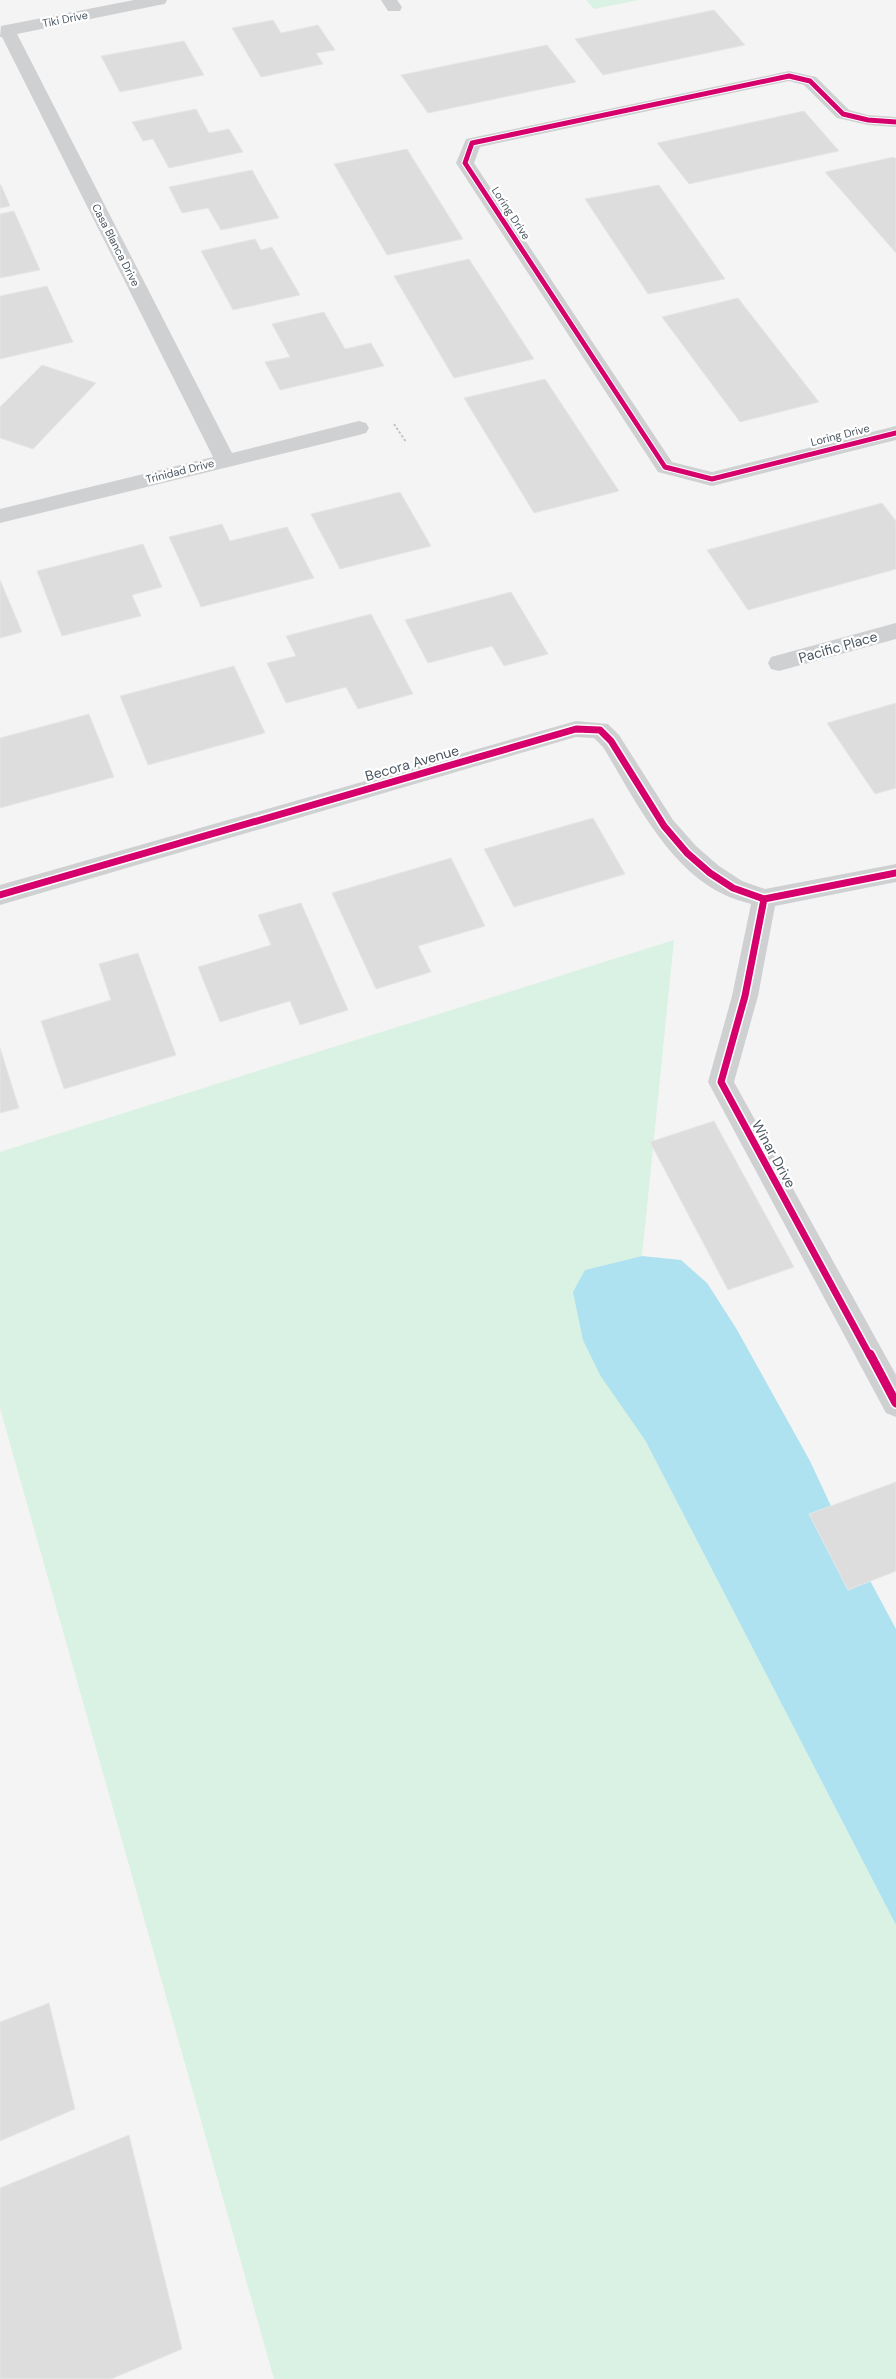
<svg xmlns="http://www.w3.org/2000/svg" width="896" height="2379" font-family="'DM Sans',sans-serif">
	<rect width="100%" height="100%" fill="#f4f4f4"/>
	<path fill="#d9f2e3" d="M586,0h53l-45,9z
		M674,940l-32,316 -57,14 60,170 251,485v454h-622l-274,-971v-256z"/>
	<path fill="#aee2f0" d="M642,1256l39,4 26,23 29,45 74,133 27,58 59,110v296l-251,-485 -45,-65 -17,-35 -10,-48 12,-22z"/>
	<path fill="#ddddde" stroke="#e5e6e7" d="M714,10l31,35 -142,30 -28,-36z
		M273,20l8,13 37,-8 17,25 -19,3 7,11 -62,13 -29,-49z
		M184,41l20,34 -84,17 -19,-36z
		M547,45l29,37 -148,31 -27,-38z
		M196,109l13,24 20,-4 14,23 -74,16 -16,-29 -10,2 -11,-19z
		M804,111l35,40 -150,33 -32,-41z
		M407,149l56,90 -76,16 -53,-91z
		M894,157l2,2v94l-71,-81z
		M252,170l27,48 -58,12 -13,-22 -26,5 -13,-26z
		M0,185h1l9,21 -10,2z
		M659,185l66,94 -77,15 -63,-95z
		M14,211l26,59 -40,8v-64z
		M255,239l6,11 11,-3 28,48 -67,15 -32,-59z
		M469,259l65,100 -80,19 -60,-102z
		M47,286l26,56 -73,17v-63z
		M738,298l81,104 -79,20 -78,-105z
		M324,312l21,37 26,-6 13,23 -104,24 -15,-28 25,-5 -18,-33z
		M42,365l54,18 -63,66 -33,-11v-31z
		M545,379l74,112 -85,22 -70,-115z
		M400,492l31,54 -91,23 -29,-55z
		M882,503l14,18v48l-148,41 -41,-60z
		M222,524l8,17 57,-14 27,51 -113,29 -32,-70z
		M143,544l19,43 -30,8 9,21 -79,20 -25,-65z
		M0,580l22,52 -22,6z
		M511,592l37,62 -44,12 -12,-20 -64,17 -23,-43z
		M371,614l42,80 -55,15 -12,-22 -60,16 -19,-40 29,-7 -10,-20z
		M234,666l31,67 -117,32 -28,-69z
		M896,703v85l-21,6 -48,-71z
		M89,714l25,63 -114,31v-70z
		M593,818l32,56 -111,33 -30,-58z
		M451,858l34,68 -67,20 13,26 -55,17 -44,-96z
		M301,903l47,107 -48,15 -10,-24 -70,21 -22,-55 73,-22 -13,-30z
		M138,953l38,102 -112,34 -23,-68 70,-21 -12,-36z
		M0,1048l19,60 -19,5z
		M714,1121l80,146 -66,23 -78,-148z
		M896,1482v89l-48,19 -39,-76z
		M49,2003l26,106 -75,32v-119z
		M129,2135l53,214 -71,30h-111v-191z"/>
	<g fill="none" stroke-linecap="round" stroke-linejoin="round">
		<path stroke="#bcc7c4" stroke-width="2" stroke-dasharray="2.5 2" stroke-linecap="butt" d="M394,424l12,18"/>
		<path fill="#ced0d2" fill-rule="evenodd" d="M134,0h33l-2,4 -6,1 -142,29 215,419 127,-32 7,2 3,5 -3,5 -7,2 -359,88v-14l213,-52 -211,-420h-2l1,-11z
			M381,0h16l5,7 -2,4h-12z
			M789,71l27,6 33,33 19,5 28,2v10l-28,-2 -31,-7 -33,-33 -15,-4 -309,66 -6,16 198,299 40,10 184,-46v14l-184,46 -54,-14 -202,-309 10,-24z
			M896,623v16l-117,32 -8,-2 -3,-6 3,-6z
			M576,721l32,3 11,11 54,85 23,26 23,20 23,15 23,8 131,-25v18l-121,24 -17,90 -24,86 162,293v42l-10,-4 -178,-331 24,-86 19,-92c-9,-3 -18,-5 -26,-9 -57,-26 -91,-97 -122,-148l-9,-9 -18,-1 -576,168v-20z"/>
		<defs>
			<path id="cycleway-far2" d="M896,122l-28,-2 -25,-6 -33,-33 -21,-5 -317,67 -7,20 200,304 47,12 184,-46"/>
			<path id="cycleway-far1" d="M0,895l576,-166 24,1 11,11 53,85 23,27 23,20 23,15 31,11 132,-26
				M764,899l-19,97 -24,86 149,274"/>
			<path id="cycleway" d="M870,1354l26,49"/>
		</defs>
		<use href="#cycleway-far2" stroke="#fff" stroke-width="7"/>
		<use href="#cycleway-far1" stroke="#fff" stroke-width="10"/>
		<use href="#cycleway" stroke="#fff" stroke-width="12"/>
		<use href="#cycleway-far2" stroke="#d6006c" stroke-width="5"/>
		<use href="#cycleway-far1" stroke="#d6006c" stroke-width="7"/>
		<use href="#cycleway" stroke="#d6006c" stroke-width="9"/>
	</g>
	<g text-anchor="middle" stroke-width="4.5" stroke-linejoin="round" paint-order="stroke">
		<g font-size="11" fill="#4a5661" stroke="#fff">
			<text transform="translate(65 19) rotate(-11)" y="4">Tiki Drive</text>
			<text transform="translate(511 213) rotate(57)" y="4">Loring Drive</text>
			<text transform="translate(116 245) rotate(63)" y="4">Casa Blanca Drive</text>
			<text transform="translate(840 435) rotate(-14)" y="4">Loring Drive</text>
			<text transform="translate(180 471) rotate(-14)" y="4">Trinidad Drive</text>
		</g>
		<g font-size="14" fill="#4a5661" stroke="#fff">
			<text transform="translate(838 647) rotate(-16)" y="5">Pacific Place</text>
			<text transform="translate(412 763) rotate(-16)" y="5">Becora Avenue</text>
			<text transform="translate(774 1154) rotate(61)" y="5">Winar Drive</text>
		</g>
	</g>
</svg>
